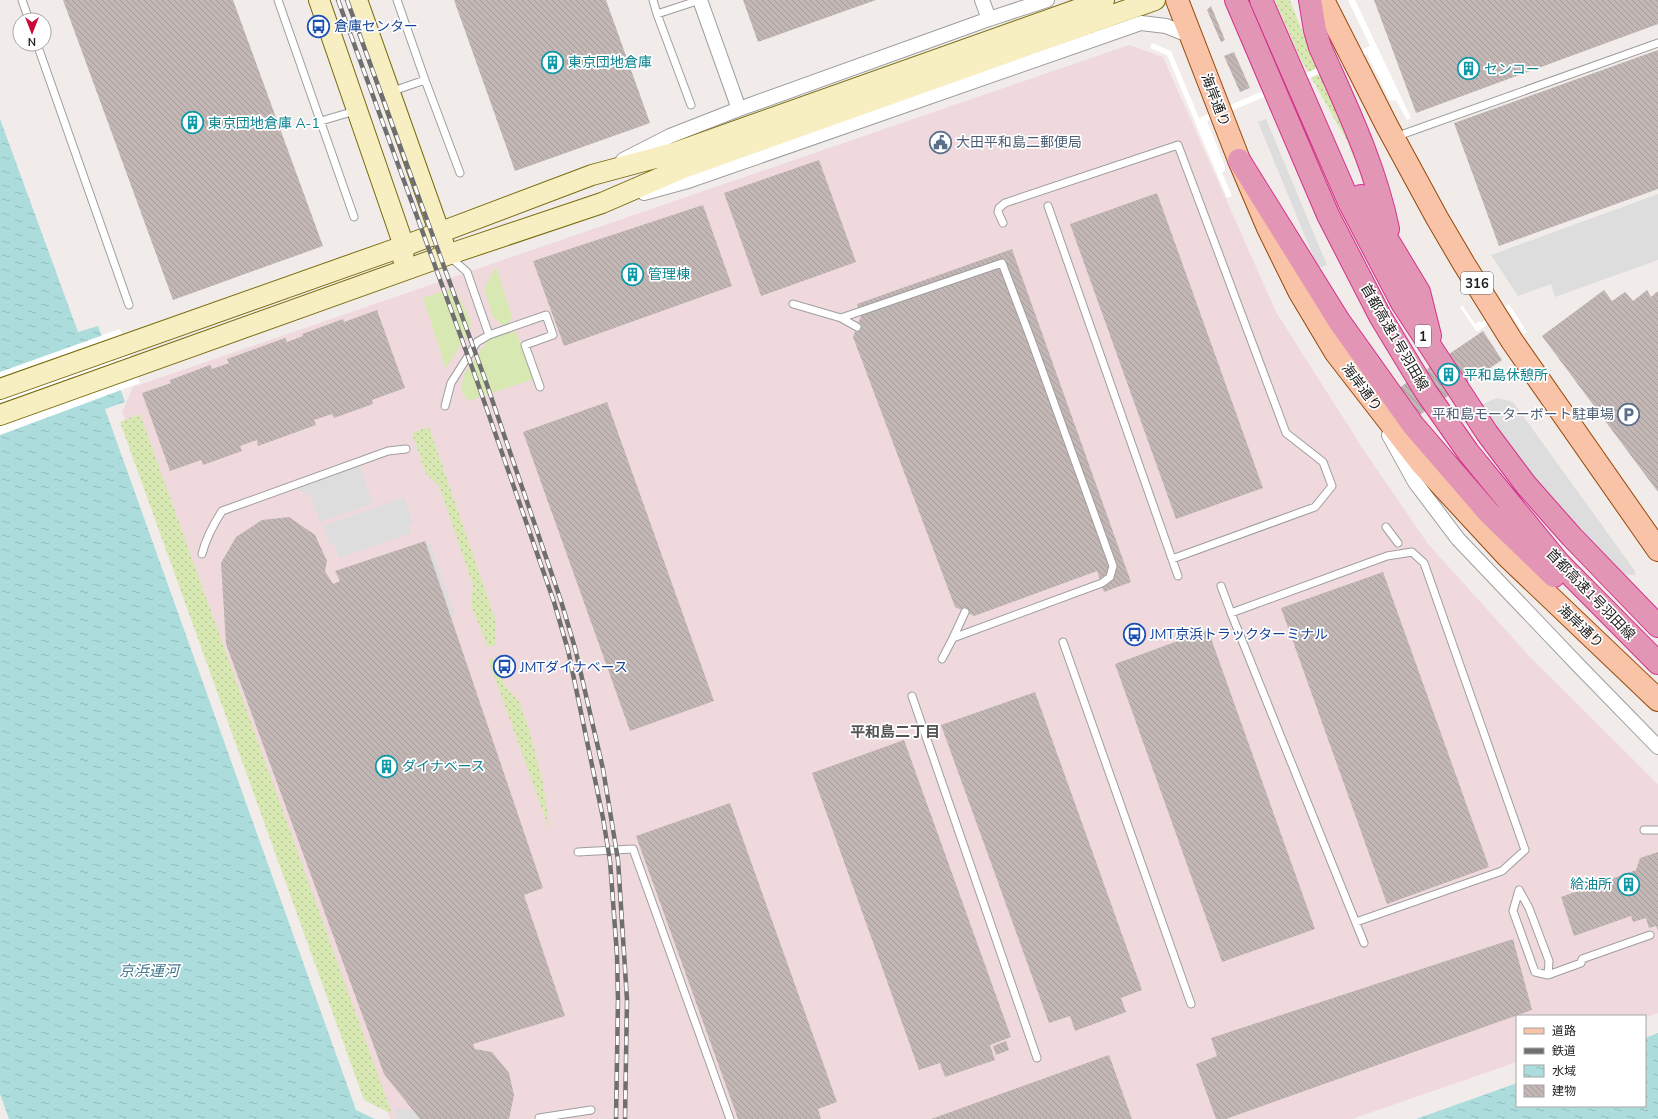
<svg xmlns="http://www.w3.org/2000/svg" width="1658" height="1119" font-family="'Nunito Sans','Noto Sans JP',sans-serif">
	<defs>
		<pattern id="grass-dots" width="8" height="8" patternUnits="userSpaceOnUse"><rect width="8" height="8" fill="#d8e8b2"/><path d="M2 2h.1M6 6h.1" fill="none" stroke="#b9c799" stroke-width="1.8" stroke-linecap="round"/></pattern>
		<pattern id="water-ripples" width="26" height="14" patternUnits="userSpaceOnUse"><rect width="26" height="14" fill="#acdcdc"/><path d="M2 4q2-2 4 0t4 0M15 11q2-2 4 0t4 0" fill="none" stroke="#94bcbc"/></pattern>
		<pattern id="building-back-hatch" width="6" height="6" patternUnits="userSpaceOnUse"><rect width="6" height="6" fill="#c2b7b5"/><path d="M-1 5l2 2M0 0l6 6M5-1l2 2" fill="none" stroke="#a69d9b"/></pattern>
	</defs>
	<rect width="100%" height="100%" fill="#f1ece9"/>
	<path fill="#f0d9dd" d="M1129,45l34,12 113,255 89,140 63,92 102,113 128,127v229l-13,5v-2h-128v46l-165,57h-962l-268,-707 11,-25z"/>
	<path fill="url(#grass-dots)" d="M1275,0h16l-1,1 31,76 32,63 1,19 -7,-18 -48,-85z
		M140,414l252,700 -28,-14 -244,-678z
		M429,427l67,195 -1,23 -7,2 -17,-41 2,-21 -34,-99 -13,-12 -14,-41z
		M488,659h7l9,25 15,18 10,27 14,54 7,48z"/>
	<path fill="#d8e8b2" d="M496,266l16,52 -7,9 -12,-10 -9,-28z
		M454,288l17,32 -1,9 -24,40 -23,-71z
		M502,332h14l18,47 -66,22 -7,-12 3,-15 27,-38z"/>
	<path fill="#ddd" d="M1266,119l61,146 -9,3 -60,-146z
		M1658,194v66l-103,37 -4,-13 -33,12 -27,-41z
		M1497,398l16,4 122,169v4l-45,-3 -119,-140 7,-26z
		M360,466l13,38 -53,18 -9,-25 -14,-8z
		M404,497l9,25 -5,2 3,9 -72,25 -5,-14 -4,1 -7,-19z
		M430,542l25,74 -19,5 -24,-71z
		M394,1108l43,6 10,5h-49z"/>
	<path fill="url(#water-ripples)" d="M0,119l78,213 20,-6 27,76 -20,7 251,701 19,9h-366l-9,-25z
		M1658,1033v86h-242l101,-36v23h128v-68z"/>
	<path fill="#fff" d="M1348,0h7l56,118 -4,2 -11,-20 -3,1 -4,-2 -22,-45 -160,67 18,45v4l-3,3 10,23 -5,2 -60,-143 -17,-7 2,-5 19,8 28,67 171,-72z
		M1509,304l18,28 -3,2 -16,-24 -31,22 -17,-25 2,-2 13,19 5,-3 1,2z
		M120,329l20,54 -140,52v-63z"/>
	<path fill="url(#building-back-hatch)" d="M63,0h170l90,246 -150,54z
		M454,0h152l44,123 -135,48z
		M743,0h133l-118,42z
		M1374,0h284v24l-242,89z
		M1211,6l14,34 -4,2 -14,-32z
		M1658,50v139l-159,57 -45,-123z
		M1234,52l16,36 -10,4 -16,-36z
		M819,160l37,102 -95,34 -37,-103z
		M1157,193l106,295 -87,31 -106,-295z
		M703,205l29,81 -168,60 -31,-85z
		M1012,249l119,333 -27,10 -7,-21 -123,45 -19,-9 -102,-270 8,-21 -4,-12z
		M1604,290l8,11 13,-9 8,9 14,-11 4,7 7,-6v201l-116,-156z
		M377,310l28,78 -33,12 1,4 -39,14 -2,-4 -18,6 2,5 -58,21 -1,-6 -17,6 2,5 -39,14 -2,-5 -31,11 -28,-78 29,-10 -1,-3 40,-15 2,4 17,-6 -2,-4 58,-21 2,4 16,-6 -1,-2 41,-15 1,3z
		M1483,331l19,29 -87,58 -19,-28z
		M607,402l107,299 -84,30 -107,-299z
		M289,517l26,18 12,26 -2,10 8,13 7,-3 -5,-10 90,-30 118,347 -19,7 41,121 -92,28 2,5 17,3 17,21 5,22 -5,24h-89l-36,-45 -158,-430 -5,-81 15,-26 26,-17z
		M1383,572l106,295 -102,37 -106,-296z
		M1208,630l107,299 -93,33 -107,-298z
		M503,667l3,10 -4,2 -4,-11z
		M1035,692l107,298 -21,8 5,14 -51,19 -5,-15 -21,7 -108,-298z
		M904,740l107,297 -21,8 5,15 -50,17 -5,-14 -21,7 -107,-297z
		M730,803l107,299 -19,7 3,10h-83l-102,-283z
		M1658,852v79l-2,-5 -7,2 -3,-10 -13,4 -2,-6 -57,20 -13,-39 75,-27 4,-12z
		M1513,939l19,71 -306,109h-10l-20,-55 21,-8 -6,-18z
		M1006,1041l3,9 -13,5 -3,-9z
		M1109,1055l23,64h-201z"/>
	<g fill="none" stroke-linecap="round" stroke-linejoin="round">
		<defs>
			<path id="lane" d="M22,0l7,20
				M278,0l76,217
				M653,0l4,14 43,-14
				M657,14l34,91
				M37,44l92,261
				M425,80l35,93
				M390,92l35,-12 -28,-80
				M321,121l34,-10
				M1395,137l263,-94
				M1048,206l130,370
				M1003,223l-5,-11 1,-4 6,-5 173,-58 108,288 37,29 9,24 -17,21 -143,52
				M793,304l48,14 161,-55 30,79 81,224 -3,11 -8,6 -149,55 -11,21
				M841,318l16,9
				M489,335l57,-20 7,20 -28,10 15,42
				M445,406l6,-23 26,-41 12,-7 -22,-63 -18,-16
				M1386,527l12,16
				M202,554c4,-16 11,-29 20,-43l166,-60 18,-2
				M1221,586l10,27 156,-57 25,-4 12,11 101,287 -23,21 -146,51
				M1231,613l133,330
				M953,638l12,-26
				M1063,642l128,362
				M912,696l125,362
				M1644,830h14
				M578,852l55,-3 97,270
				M1519,890l-6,21 22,61 13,3 33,-12 1,-4 68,-24
				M1519,890l10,18 20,53 -1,14
				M539,1118l52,-8"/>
			<path id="street" d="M700,0l39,109
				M982,0l7,19
				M623,160l47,-24 69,-27 250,-90 58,-19
				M644,193l44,-12 453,-158 25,3 25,10
				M1389,435l26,47 43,57 121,127 79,81"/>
			<path id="secondary" d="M319,0l85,246 -1,13
				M357,0l87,245
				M0,389l404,-143 188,-71 82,-22 430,-153
				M0,415l447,-160 155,-52 81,-35 472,-168"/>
			<path id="primary" d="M1177,0l62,160 29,68 31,63 37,62 86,111 86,93 150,143
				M1323,0l64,126 50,92 27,46 48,77 146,209"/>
			<path id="highway" d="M1236,0l92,215 52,101 46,76 42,60 91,111 99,100
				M1261,0l89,204 52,99 85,130 39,52 46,52 86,89
				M1310,0l5,30 5,17c26,59 55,118 68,182
				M1239,160l100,161 74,104 76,88 65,63
				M1361,196l58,96 11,44"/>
		</defs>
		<use href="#lane" stroke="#9e9e9e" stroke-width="9"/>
		<use href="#street" stroke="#9e9e9e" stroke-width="16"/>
		<use href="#secondary" stroke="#766a0b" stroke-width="22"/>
		<use href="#primary" stroke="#974808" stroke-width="24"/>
		<use href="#highway" stroke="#d3328c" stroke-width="24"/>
		<use href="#lane" stroke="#fff" stroke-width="7"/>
		<use href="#street" stroke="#fff" stroke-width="14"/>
		<use href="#secondary" stroke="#f7eec1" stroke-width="20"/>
		<use href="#primary" stroke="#f8c3a7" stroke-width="22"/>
		<use href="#highway" stroke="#e395b5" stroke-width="22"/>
		<defs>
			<path id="rail" d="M338,0l139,381 77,221 14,48 35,168 7,43 7,94 1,45 -2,119
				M347,0l139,382 75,219 14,47 28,121 15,91 9,140 -2,119"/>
		</defs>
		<use href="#rail" stroke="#6f6f6f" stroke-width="4.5"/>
		<use href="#rail" stroke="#fff" stroke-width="3" stroke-dasharray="9" stroke-linecap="butt"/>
	</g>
	<defs>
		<symbol id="bus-ring" viewBox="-11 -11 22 22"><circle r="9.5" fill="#fff" stroke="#1a4fb4" stroke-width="1.5"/><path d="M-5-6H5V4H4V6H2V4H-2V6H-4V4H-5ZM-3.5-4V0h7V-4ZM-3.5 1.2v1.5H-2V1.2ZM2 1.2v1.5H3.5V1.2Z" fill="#1a4fb4"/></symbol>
		<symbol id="building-ring" viewBox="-11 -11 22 22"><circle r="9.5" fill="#fff" stroke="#0f9aa8" stroke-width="1.5"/><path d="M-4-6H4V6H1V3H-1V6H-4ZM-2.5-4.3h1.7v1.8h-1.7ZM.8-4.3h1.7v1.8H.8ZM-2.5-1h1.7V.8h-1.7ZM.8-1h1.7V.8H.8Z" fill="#0f9aa8"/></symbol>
		<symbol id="civic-ring" viewBox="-11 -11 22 22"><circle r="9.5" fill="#fff" stroke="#5c6f8a" stroke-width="1.5"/><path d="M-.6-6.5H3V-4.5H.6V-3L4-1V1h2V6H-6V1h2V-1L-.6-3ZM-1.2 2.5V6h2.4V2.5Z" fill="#5c6f8a"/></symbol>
		<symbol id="parking-ring" viewBox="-11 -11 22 22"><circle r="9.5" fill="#fff" stroke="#5c6f8a" stroke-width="1.5"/><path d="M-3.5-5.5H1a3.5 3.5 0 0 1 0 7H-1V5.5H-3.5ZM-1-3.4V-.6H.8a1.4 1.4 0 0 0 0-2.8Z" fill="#5c6f8a"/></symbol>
	</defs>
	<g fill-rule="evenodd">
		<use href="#bus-ring" x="306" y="14" width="25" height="25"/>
		<use href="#building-ring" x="540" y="50" width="25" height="25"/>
		<use href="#building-ring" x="1456" y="56" width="25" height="25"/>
		<use href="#building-ring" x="180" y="110" width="25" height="25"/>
		<use href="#civic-ring" x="928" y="130" width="25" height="25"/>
		<use href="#building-ring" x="620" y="262" width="25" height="25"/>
		<use href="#building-ring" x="1436" y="362" width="25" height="25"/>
		<use href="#parking-ring" x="1616" y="402" width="25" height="25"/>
		<use href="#bus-ring" x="1122" y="622" width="25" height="25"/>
		<use href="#bus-ring" x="492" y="654" width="25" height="25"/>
		<use href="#building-ring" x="374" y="754" width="25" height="25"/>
		<use href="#building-ring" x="1616" y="872" width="25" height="25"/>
	</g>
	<g text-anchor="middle" stroke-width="3.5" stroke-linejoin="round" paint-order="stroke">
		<g fill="#fff" stroke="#646464" stroke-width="1">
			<rect x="1461" y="272" width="32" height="22" rx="3"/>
			<rect x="1415" y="325" width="16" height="22" rx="3"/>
		</g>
		<g font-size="13" font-weight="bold" fill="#212121">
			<text x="1477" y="288">316</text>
			<text x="1423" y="341">1</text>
		</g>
		<g font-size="14" fill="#164399" stroke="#fff" text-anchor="start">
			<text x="334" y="31">倉庫センター</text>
			<text x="1150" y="639">JMT京浜トラックターミナル</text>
			<text x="520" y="672">JMTダイナベース</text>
		</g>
		<g font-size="14" fill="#0d838f" stroke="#fff" text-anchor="start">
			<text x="568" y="67">東京団地倉庫</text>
			<text x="1484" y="74">センコー</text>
			<text x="208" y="128">東京団地倉庫 A-1</text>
			<text x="648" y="279">管理棟</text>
			<text x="1464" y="380">平和島休憩所</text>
			<text x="402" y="771">ダイナベース</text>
			<text x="1612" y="889" text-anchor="end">給油所</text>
		</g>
		<g font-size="14" fill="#212121" stroke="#fff">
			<text transform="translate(1216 100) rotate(69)" y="5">海岸通り</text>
			<text transform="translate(1395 337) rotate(60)" y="5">首都高速1号羽田線</text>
			<text transform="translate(1362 387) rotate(53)" y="5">海岸通り</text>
			<text transform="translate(1591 594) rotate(46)" y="5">首都高速1号羽田線</text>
			<text transform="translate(1581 626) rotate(43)" y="5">海岸通り</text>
		</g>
		<g font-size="14" fill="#4e5e75" stroke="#fff" text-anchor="start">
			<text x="956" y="147">大田平和島二郵便局</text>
			<text x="1614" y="419" text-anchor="end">平和島モーターボート駐車場</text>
		</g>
		<g font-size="15" font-weight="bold" fill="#545454" stroke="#fff">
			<text x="895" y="737">平和島二丁目</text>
		</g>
		<g font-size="15" font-style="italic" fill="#44798e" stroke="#fff">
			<text x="149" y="976">京浜運河</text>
		</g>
	</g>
	<rect x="1516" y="1015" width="130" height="92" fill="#ffffff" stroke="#a6a6a6"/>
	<rect x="1524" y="1028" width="20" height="6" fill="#f8c3a7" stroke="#a6a6a6"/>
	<text x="1552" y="1035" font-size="12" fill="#212121">道路</text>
	<rect x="1524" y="1048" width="20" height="6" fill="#6f6f6f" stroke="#a6a6a6"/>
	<text x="1552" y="1055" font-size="12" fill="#212121">鉄道</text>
	<rect x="1524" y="1065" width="20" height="12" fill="url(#water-ripples)" stroke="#a6a6a6"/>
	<text x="1552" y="1075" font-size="12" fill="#212121">水域</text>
	<rect x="1524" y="1085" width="20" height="12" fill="url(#building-back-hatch)" stroke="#a6a6a6"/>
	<text x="1552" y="1095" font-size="12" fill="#212121">建物</text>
	<g transform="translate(32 32) rotate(180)"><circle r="19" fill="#ffffff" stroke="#a6a6a6"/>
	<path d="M0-3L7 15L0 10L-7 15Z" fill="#c80a34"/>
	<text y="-6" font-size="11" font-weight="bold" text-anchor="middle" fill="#212121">N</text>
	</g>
</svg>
